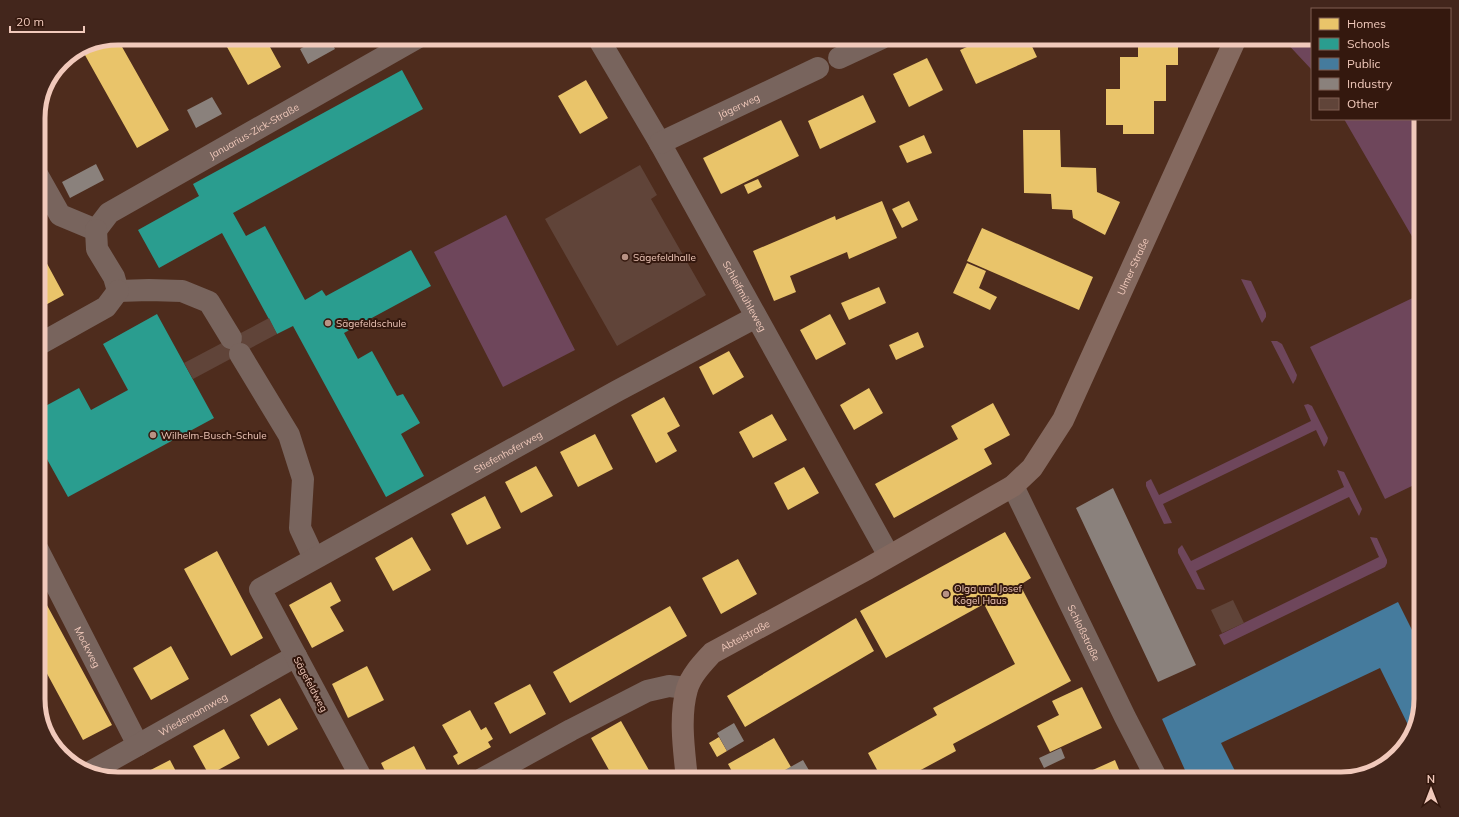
<svg xmlns="http://www.w3.org/2000/svg" width="1459" height="817" font-family="Mulish,sans-serif">
	<rect width="100%" height="100%" fill="#4e2c1d"/>
	<path fill="#6e465b" d="M1282,38h30v32l-1,-1z
		M1344,119h77v133z
		M506,215l69,135 -72,37 -69,-135z
		M1241,279l10,2 15,32v4l-4,6z
		M1421,294v203l-7,-12 -29,14 -75,-152z
		M1271,341h6l5,3 15,31 -1,4 -3,5z
		M1308,404l4,2 16,32 -1,4 -3,5 -8,-17 -153,74 9,19 -8,1 -18,-38v-4l5,-3 8,16 152,-74 -7,-16z
		M1337,470l7,2 18,37 -3,7 -10,-19 -153,74 9,19 -8,-1 -19,-36v-4l4,-4 9,16 153,-74z
		M1370,537l7,1 10,22v3l-2,4 -161,78 -5,-10 160,-78z"/>
	<path fill="#e9c46a" d="M117,38l52,92 -32,18 -56,-100 6,-4z
		M222,38h43l16,29 -33,18z
		M987,38h41l9,19 -61,27 -16,-34z
		M1138,38h40v27h-12v36h-12v33h-31v-9h-17v-36h14v-32h18z
		M927,58l16,32 -34,17 -16,-33z
		M586,80l22,38 -28,16 -22,-38z
		M863,95l13,27 -56,27 -12,-28z
		M781,120l18,36 -78,38 -18,-36z
		M1023,130h37l1,37 35,1 1,24 23,10 -15,33 -32,-17 -1,-8 -20,-1 -1,-15 -27,-1z
		M924,135l8,18 -25,10 -8,-17z
		M758,179l4,8 -14,7 -4,-9z
		M882,201l15,37 -48,21 -2,-7 -57,24 6,16 -22,9 -21,-50 82,-35 1,4z
		M909,201l9,19 -16,8 -10,-19z
		M982,228l111,49 -14,33 -112,-49z
		M38,247l26,48 -26,14z
		M967,263l19,8 -7,17 18,9 -7,13 -37,-17z
		M879,287l7,16 -37,17 -8,-17z
		M830,314l16,30 -30,16 -16,-30z
		M918,332l6,15 -28,13 -7,-15z
		M729,351l15,26 -31,18 -14,-28z
		M869,388l14,25 -29,17 -14,-25z
		M664,397l16,29 -13,7 10,18 -21,12 -25,-48z
		M993,403l17,32 -26,14 8,15 -98,54 -19,-34 83,-45 -7,-13z
		M772,414l15,26 -34,18 -14,-26z
		M595,434l18,35 -35,18 -18,-35z
		M536,466l17,30 -32,17 -16,-31z
		M804,467l15,26 -31,17 -14,-27z
		M485,496l16,32 -34,17 -16,-31z
		M1005,532l26,46 -11,7 51,96 -118,63 3,7 -52,28h-22l-14,-26 69,-38 -4,-7 82,-44 -31,-60 -98,54 -26,-47z
		M412,537l19,33 -38,21 -18,-33z
		M217,551l46,87 -32,18 -47,-87z
		M738,559l19,35 -36,20 -19,-36z
		M331,582l10,19 -11,6 14,24 -32,17 -23,-43z
		M42,596l70,129 -29,15 -45,-83v-59z
		M670,606l17,30 -117,67 -17,-31z
		M856,618l18,33 -129,76 -18,-31z
		M171,646l18,33 -38,21 -18,-32z
		M367,666l17,34 -36,18 -16,-34z
		M530,684l16,30 -36,20 -16,-31z
		M1082,687l20,41 -52,24 -13,-26 22,-11 -7,-14z
		M280,698l18,31 -30,17 -18,-31z
		M470,710l11,20 5,-3 7,12 -5,3 3,5 -33,18 -5,-9 5,-3 -16,-28z
		M621,721l33,58h-40l-23,-41z
		M224,729l16,29 -31,17 -16,-29z
		M719,737l8,14 -10,6 -8,-14z
		M774,738l17,29 -21,12h-34l-8,-15z
		M414,746l17,33h-42l-8,-16z
		M170,760l10,19h-45v-1z
		M1115,760l8,19h-34l-3,-6z
		M1044,774l3,5h-12z"/>
	<path fill="#2a9d8f" d="M402,70l21,39 -190,104 13,23 19,-10 40,74 17,-10 4,6 85,-46 20,36 -87,47 14,26 14,-8 25,45 6,-2 17,29 -19,11 23,42 -38,21 -93,-171 -16,8 -55,-101 -63,35 -21,-38 61,-34 -6,-12z
		M157,314l57,104 -146,79 -30,-54v-33l41,-22 12,22 37,-20 -25,-46z"/>
	<path fill="#457b9d" d="M1398,602l23,46v52l-9,33 -32,-65 -159,75 18,36h-50l-27,-60z"/>
	<path fill="#8a817c" d="M319,38h10l6,11 -27,15 -8,-15z
		M212,97l10,17 -26,14 -9,-18z
		M96,164l8,16 -34,18 -8,-16z
		M1113,488l83,177 -38,17 -82,-174z
		M734,723l10,18 -17,10 -10,-18z
		M1061,748l4,10 -21,10 -5,-10z
		M803,760l7,12 -13,7h-21l-2,-3z"/>
	<path fill="#604439" d="M640,165l17,30 -6,4 55,96 -89,51 -72,-127z
		M269,318l8,16 -84,45 -9,-16z
		M1233,600l11,23 -22,10 -11,-23z"/>
	<g fill="none" stroke-linecap="round" stroke-linejoin="round">
		<g stroke="#78645d" stroke-width="22">
			<path id="s1" d="M598,38l62,105 229,413"/>
			<path d="M839,58l43,-20"/>
			<path id="s2" d="M660,143l158,-75"/>
			<path d="M38,176l22,39 36,15"/>
			<path id="s3" d="M96,230l13,-17 308,-175"/>
			<path d="M96,230l1,19 17,28 4,14"/>
			<path d="M118,291l31,-1 33,1 27,11 22,36"/>
			<path d="M38,345l68,-38 12,-16"/>
			<path d="M240,354l49,81 14,44 -3,49 14,30"/>
			<path id="s4" d="M1013,486l112,231 32,62"/>
			<path id="s5" d="M38,550l100,195"/>
			<path id="s6" d="M90,772l206,-116"/>
			<path id="s7" d="M362,779l-102,-190 357,-198 139,-74"/>
			<path d="M482,779l89,-49 76,-39 22,-5 18,2"/>
		</g>
		<path stroke="#84695f" stroke-width="22" id="s8" d="M687,779c-3,-29 -8,-62 0,-90 4,-14 16,-26 25,-36l155,-84 146,-83 19,-18 31,-48 173,-382"/>
	</g>
	<g fill="#b89284" stroke="#34180e" stroke-width="1.5">
		<circle cx="625" cy="257" r="4"/>
		<circle cx="328" cy="323" r="4"/>
		<circle cx="153" cy="435" r="4"/>
		<circle cx="946" cy="594" r="4"/>
	</g>
	<g text-anchor="middle" stroke-width="4" stroke-linejoin="round" paint-order="stroke">
		<g font-size="10" fill="#f1c9bb" stroke="#34180e">
			<text dy="4" stroke="none"><textPath href="#s2" startOffset="87">Jägerweg</textPath></text>
			<text dy="4" stroke="none"><textPath href="#s3" startOffset="188">Januarius-Zick-Straße</textPath></text>
			<text dy="4" stroke="none"><textPath href="#s8" startOffset="731">Ulmer Straße</textPath></text>
			<text dy="4" stroke="none"><textPath href="#s1" startOffset="297">Schleifmühleweg</textPath></text>
			<text dy="4" stroke="none"><textPath href="#s7" startOffset="499">Stiefenhoferweg</textPath></text>
			<text dy="4" stroke="none"><textPath href="#s4" startOffset="163">Schloßstraße</textPath></text>
			<text dy="4" stroke="none"><textPath href="#s8" startOffset="172">Abteistraße</textPath></text>
			<text dy="4" stroke="none"><textPath href="#s5" startOffset="109">Mockweg</textPath></text>
			<text transform="translate(311 684) rotate(62)" y="4">Sägefeldweg</text>
			<text dy="4" stroke="none"><textPath href="#s6" startOffset="118">Wiedemannweg</textPath></text>
		</g>
		<g font-size="10" fill="#f1c9bb" stroke="#34180e" text-anchor="start">
			<text x="633" y="261">Sägefeldhalle</text>
			<text x="336" y="327">Sägefeldschule</text>
			<text x="161" y="439">Wilhelm-Busch-Schule</text>
			<text x="954" y="592">Olga und Josef<tspan x="954" dy="12">Kögel Haus</tspan></text>
		</g>
	</g>
	<path d="M0 0H1459V817H0ZM118 45H1341A73 73 0 0 1 1414 118V699A73 73 0 0 1 1341 772H118A73 73 0 0 1 45 699V118A73 73 0 0 1 118 45Z" fill="#43261c" fill-rule="evenodd"/>
	<path fill="none" stroke="#f1c9bb" stroke-width="5" d="M118 45H1341A73 73 0 0 1 1414 118V699A73 73 0 0 1 1341 772H118A73 73 0 0 1 45 699V118A73 73 0 0 1 118 45Z"/>
	<rect x="1311" y="8" width="140" height="112" fill="#34180e" stroke="#805f53"/>
	<rect x="1319" y="18" width="20" height="12" fill="#e9c46a" stroke="#805f53"/>
	<text x="1347" y="28" font-size="12" fill="#f1c9bb">Homes</text>
	<rect x="1319" y="38" width="20" height="12" fill="#2a9d8f" stroke="#805f53"/>
	<text x="1347" y="48" font-size="12" fill="#f1c9bb">Schools</text>
	<rect x="1319" y="58" width="20" height="12" fill="#457b9d" stroke="#805f53"/>
	<text x="1347" y="68" font-size="12" fill="#f1c9bb">Public</text>
	<rect x="1319" y="78" width="20" height="12" fill="#8a817c" stroke="#805f53"/>
	<text x="1347" y="88" font-size="12" fill="#f1c9bb">Industry</text>
	<rect x="1319" y="98" width="20" height="12" fill="#604439" stroke="#805f53"/>
	<text x="1347" y="108" font-size="12" fill="#f1c9bb">Other</text>
	<g transform="translate(1431 789)" stroke="#34180e" stroke-width="3" paint-order="stroke">
	<path d="M0-3L7 15L0 10L-7 15Z" fill="#f1c9bb"/>
	<text y="-6" font-size="11" font-weight="bold" text-anchor="middle" fill="#f1c9bb">N</text>
	</g>
	<path d="M10 26v6h74v-6" fill="none" stroke="#f1c9bb" stroke-width="2"/>
	<text x="16" y="26" font-size="12" fill="#f1c9bb" stroke="#34180e" stroke-width="3" paint-order="stroke">20 m</text>
</svg>
